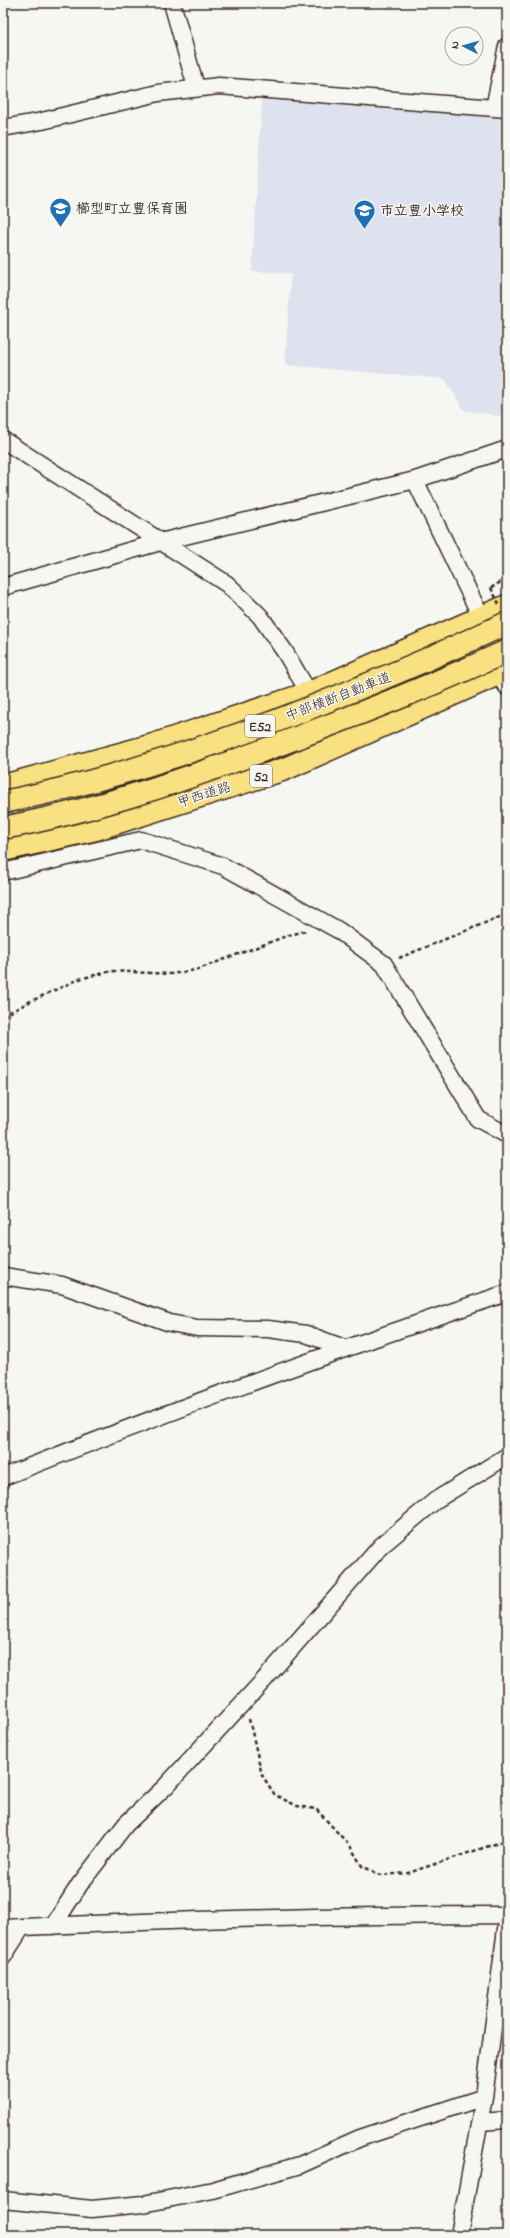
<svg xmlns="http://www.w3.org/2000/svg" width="510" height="2238" font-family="'Indie Flower','Klee One',sans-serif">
	<rect width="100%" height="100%" fill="#f6f6f2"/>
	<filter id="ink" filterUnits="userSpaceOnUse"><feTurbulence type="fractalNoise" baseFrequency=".025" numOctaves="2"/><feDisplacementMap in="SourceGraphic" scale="8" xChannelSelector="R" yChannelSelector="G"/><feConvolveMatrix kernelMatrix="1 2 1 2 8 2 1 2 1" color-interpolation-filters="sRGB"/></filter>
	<g filter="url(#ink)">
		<path fill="#dee2ee" d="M262,96l245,21v300l-43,-7 -19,-31 -160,-14 6,-91 -39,-3z"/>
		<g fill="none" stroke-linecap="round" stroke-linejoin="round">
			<defs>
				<path id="minor" d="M172,3l24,84
					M494,108l13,-62
					M3,128l39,-7 116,-28 61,-7 288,23
					M3,440l224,144 33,32 25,36 24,41
					M415,480l67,139 17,56 8,12
					M3,587l157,-45 255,-62 92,-31
					M3,872l138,-32 82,26 115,64 46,34 94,155 29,16
					M3,1276l59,9 108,38 27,5 71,1 38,5 38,14
					M3,1477c166,-66 334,-127 504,-184
					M53,1926l27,-42 46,-60 39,-37 99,-107 117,-134 55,-46 71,-44
					M3,1928c168,-8 336,-13 504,-13
					M3,1957l19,-30
					M480,2122l27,-2
					M3,2200l89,9 51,-5 70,-14 87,-25 60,-27 124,-41
					M459,2235l25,-138 23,-176"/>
				<path id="highway" d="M3,786l150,-41 156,-52 198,-87
					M3,850l93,-21 189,-60 222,-99"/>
			</defs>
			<use href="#minor" stroke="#3b2a1e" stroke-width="19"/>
			<use href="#highway" stroke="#3b2a1e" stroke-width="25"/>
			<path stroke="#3b2a1e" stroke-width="2.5" stroke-dasharray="4 3" stroke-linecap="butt" d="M491,588l16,-10
				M399,958l108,-44
				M3,1016l26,-14 50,-23 33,-8 59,3 25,-4 93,-35 17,-4
				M249,1719l13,56 13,20 22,11 19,3 34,37 12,20 19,9 27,-2 99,-33"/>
			<use href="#minor" stroke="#f6f6f2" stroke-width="16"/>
			<use href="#highway" stroke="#f9e181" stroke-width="22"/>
			<defs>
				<path id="highway-bridge" d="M3,802c93,-18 184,-48 273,-81 78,-30 155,-62 231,-98
					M3,828c96,-18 189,-51 280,-85 76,-29 151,-58 224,-92"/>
			</defs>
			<use href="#highway-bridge" stroke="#3b2a1e" stroke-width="25" stroke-linecap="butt"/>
			<path stroke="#3b2a1e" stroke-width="2.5" stroke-dasharray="4 3" stroke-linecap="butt" d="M491,588l9,18"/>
			<use href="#highway-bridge" stroke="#f9e181" stroke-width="22"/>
		</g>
	</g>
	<defs>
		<symbol id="school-pin" viewBox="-11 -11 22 30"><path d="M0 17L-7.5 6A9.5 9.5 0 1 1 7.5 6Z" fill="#1f6fb2" stroke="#f6f6f2"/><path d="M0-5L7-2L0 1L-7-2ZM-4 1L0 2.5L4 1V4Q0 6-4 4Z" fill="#fff"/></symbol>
	</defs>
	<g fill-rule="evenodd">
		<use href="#school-pin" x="48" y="196" width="25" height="34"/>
		<use href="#school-pin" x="352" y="198" width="25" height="34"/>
	</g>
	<g text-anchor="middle" stroke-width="3" stroke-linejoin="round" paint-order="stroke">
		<g fill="#f6f6f2" stroke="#73675e" stroke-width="1">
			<rect x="245" y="715" width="30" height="22" rx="3"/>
			<rect x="250" y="765" width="22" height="22" rx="3"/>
		</g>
		<g font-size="13" font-weight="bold" fill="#3b2a1e">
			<text x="260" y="731">E52</text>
			<text x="261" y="781">52</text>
		</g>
		<g font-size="14" font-weight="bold" fill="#3b2a1e" stroke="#f6f6f2" text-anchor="start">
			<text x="76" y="213">櫛型町立豊保育園</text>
			<text x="380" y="215">市立豊小学校</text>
		</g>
		<g font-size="14" fill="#3b2a1e" stroke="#f6f6f2">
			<text transform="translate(338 696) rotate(-21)" y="5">中部横断自動車道</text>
			<text transform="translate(204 794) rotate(-18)" y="5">甲西道路</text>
		</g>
	</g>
	<rect width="510" height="2238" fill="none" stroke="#f6f6f2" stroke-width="16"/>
	<rect x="8" y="8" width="494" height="2222" fill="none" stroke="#3b2a1e" stroke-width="1.5" filter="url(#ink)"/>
	<g transform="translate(464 46) rotate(276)"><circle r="19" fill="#f6f6f2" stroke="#aba49d"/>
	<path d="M0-3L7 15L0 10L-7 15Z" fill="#1f6fb2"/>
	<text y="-6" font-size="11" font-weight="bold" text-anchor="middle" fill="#3b2a1e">N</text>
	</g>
</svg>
